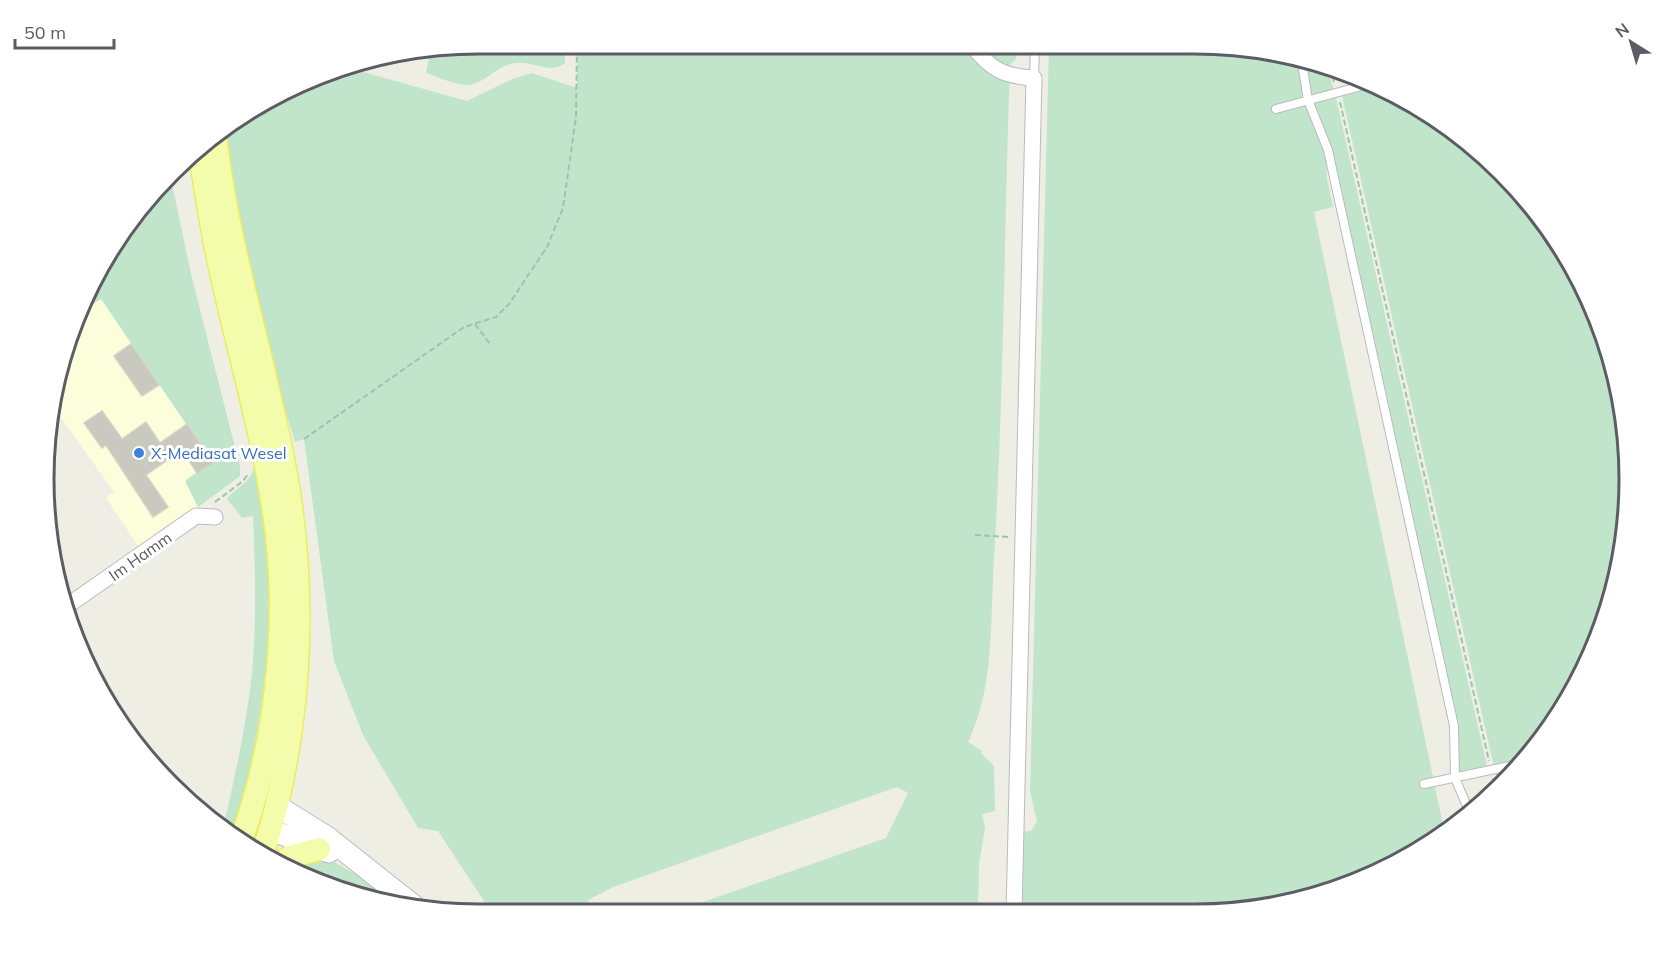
<svg xmlns="http://www.w3.org/2000/svg" width="1673" height="958" font-family="Mulish,sans-serif">
	<rect width="100%" height="100%" fill="#eeeee4"/>
	<path fill="#fbfddb" d="M101,298l112,165 -27,17 12,27 -58,42 -34,-51 8,-6 -60,-84 4,-42 26,-56z"/>
	<path fill="#c1e5cb" d="M479,44h86v19c-14,12 -33,-2 -49,0 -19,1 -31,22 -50,22 -13,-1 -28,-8 -40,-12l4,-21z
		M577,44h439v15l-6,6c-6,165 -6,330 -16,494 -4,60 1,128 -26,183l14,9 -1,2 13,13 1,45 -13,3 3,14 -6,37 -1,47 -306,1 214,-75 22,-45 -11,-6 -284,100 -25,13 2,13h-98l-54,-82 -20,-3 -55,-93 -29,-74 -30,-222 -9,3 -22,-72 -28,-111 -23,-130 117,-62 15,-3 2,6 111,31 45,-22 20,-6 45,15z
		M1049,44h173l75,13 7,41 -21,4 3,9 20,-6 20,53 1,21 6,28 -19,5 131,622 -9,7 -102,50 -83,20 -232,1 3,-80 9,-1 6,-9 -7,-31z
		M1304,58l22,8 8,24 -24,6z
		M1377,87c130,54 222,183 244,321 3,14 7,29 8,44 2,84 -16,171 -58,244 -8,14 -20,27 -30,40 -13,17 -26,39 -42,53l-157,-693z
		M1336,98l151,668 -30,6v-13l-43,-230 -55,-259 -27,-119 -19,-47z
		M171,179l20,95 49,193v9l-42,31 -12,-24v-3l26,-18 -111,-163 -17,11 33,-73z
		M255,460c30,121 11,255 -21,374l-10,-9c11,-51 23,-101 28,-153 5,-52 3,-104 1,-156l-11,2 -15,-19c12,-15 27,-17 28,-39z
		M327,858l43,24 28,21 -47,-9 -26,-16 -6,4 -34,-15z"/>
	<path fill="#c9c9c0" stroke="#d3d2c3" stroke-width="1.5" d="M131,344l28,41 -17,11 -28,-40z
		M102,411l20,28 24,-17 14,21 27,-19 26,39 -16,10 -15,-23 -36,25 22,32 -15,10 -47,-72 -4,3 -18,-25z"/>
	<g fill="none" stroke-linecap="round" stroke-linejoin="round">
		<defs>
			<path id="lane" d="M1301,57l7,43 20,50 126,576 1,52 15,35
				M1034,78l1,-34
				M1276,109l93,-25
				M1424,784l95,-20"/>
			<path id="street" d="M971,44c20,26 32,32 63,34l-20,834
				M67,606l129,-90 19,1"/>
			<path id="secondary" d="M277,806l50,31 87,69
				M271,830l58,22"/>
			<path id="primary" d="M215,133c12,116 51,227 71,342 22,123 15,263 -24,381
				M199,149c6,33 10,66 17,99 19,96 50,190 61,288 11,98 -2,211 -36,304
				M279,864l11,-7 29,-8"/>
		</defs>
		<use href="#lane" stroke="#b9bac0" stroke-width="10"/>
		<use href="#street" stroke="#b9bac0" stroke-width="17"/>
		<use href="#secondary" stroke="#babac2" stroke-width="23"/>
		<use href="#primary" stroke="#edec5f" stroke-width="25"/>
		<path stroke="#9bc5b2" stroke-width="2" stroke-dasharray="6 3" stroke-linecap="butt" d="M1330,68l4,14
			M1340,102l149,659
			M475,324l15,20
			M304,439l160,-112 32,-10 13,-13 38,-57 16,-39 13,-91 1,-73
			M215,502l28,-21 6,-8
			M975,535l34,2
			M1493,778l3,14"/>
		<use href="#lane" stroke="#fff" stroke-width="8"/>
		<use href="#street" stroke="#fff" stroke-width="15"/>
		<use href="#secondary" stroke="#fff" stroke-width="21"/>
		<use href="#primary" stroke="#f3fcab" stroke-width="22"/>
	</g>
	<circle fill="#3f7fe0" stroke="#fff" stroke-width="2" cx="139" cy="453" r="6"/>
	<g text-anchor="middle" stroke-width="6" stroke-linejoin="round" paint-order="stroke">
		<g font-size="16" fill="#366cbe" stroke="#fff" text-anchor="start">
			<text x="151" y="459">X-Mediasat Wesel</text>
		</g>
		<g font-size="16" fill="#5c5d64" stroke="#fff">
			<text transform="translate(140 556) rotate(-35)" y="6">Im Hamm</text>
		</g>
	</g>
	<path d="M0 0H1673V958H0ZM479 54H1194A425 425 0 0 1 1619 479V479A425 425 0 0 1 1194 904H479A425 425 0 0 1 54 479V479A425 425 0 0 1 479 54Z" fill="#fff" fill-rule="evenodd"/>
	<path fill="none" stroke="#5c5d64" stroke-width="3" d="M479 54H1194A425 425 0 0 1 1619 479V479A425 425 0 0 1 1194 904H479A425 425 0 0 1 54 479V479A425 425 0 0 1 479 54Z"/>
	<g transform="translate(1631 42) rotate(323)" stroke="#ffffff" stroke-width="4.5" paint-order="stroke">
	<path d="M0-4.5L10 22L0 15L-10 22Z" fill="#5c5d64"/>
	<text y="-9" font-size="16" font-weight="bold" text-anchor="middle" fill="#5c5d64">N</text>
	</g>
	<path d="M15 39v9h99v-9" fill="none" stroke="#5c5d64" stroke-width="3"/>
	<text x="24" y="39" font-size="18" fill="#5c5d64" stroke="#ffffff" stroke-width="4.5" paint-order="stroke">50 m</text>
</svg>
